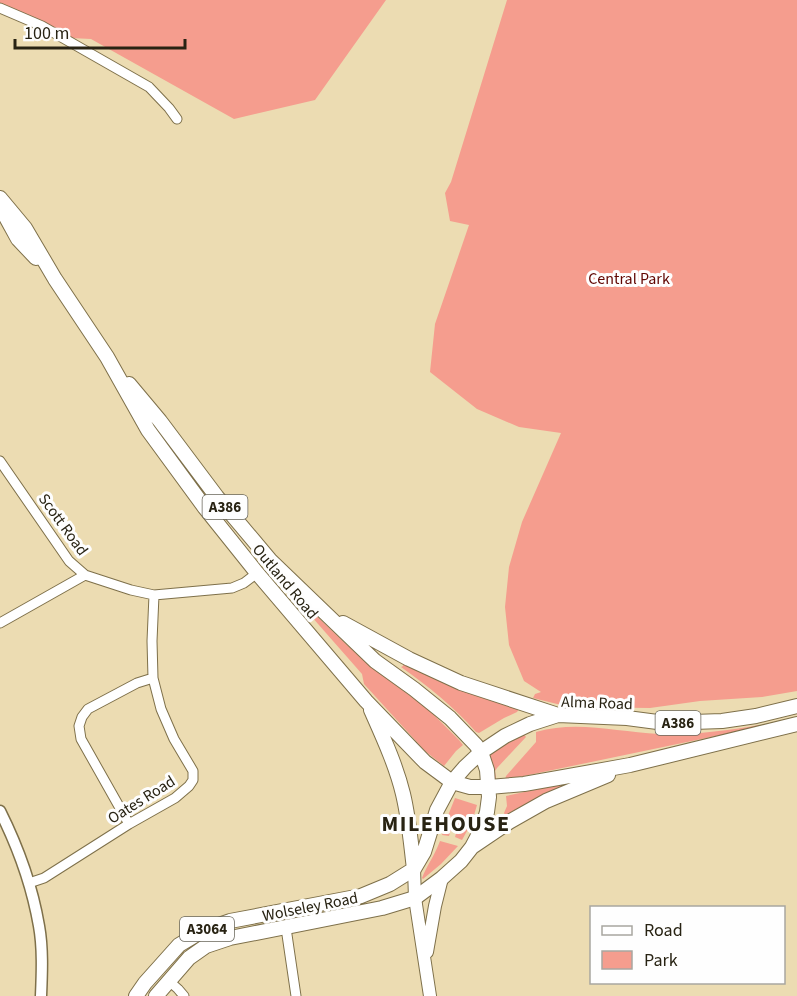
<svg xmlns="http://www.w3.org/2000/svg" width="797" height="996" viewBox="0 0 797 996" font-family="'Source Sans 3',sans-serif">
  <rect width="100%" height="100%" fill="#ecdcb2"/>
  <!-- green -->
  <path fill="#f59d8e" d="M 0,0 L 386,0 L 315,100 L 234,119 L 91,39 L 71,38 L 27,15 L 0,7 Z
    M 507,0 L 797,0 L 797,691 L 762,697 L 700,701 L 650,708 L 569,707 L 533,698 L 535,694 L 541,692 L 524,681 L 509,645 L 505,607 L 509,567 L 522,522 L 561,433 L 519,427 L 477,409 L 430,372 L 435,324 L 469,225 L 450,221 L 445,193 L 451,182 Z
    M 306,606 L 347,645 L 390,681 L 428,709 L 459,740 L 463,745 L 456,751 L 444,766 L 425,751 L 364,684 L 362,674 L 304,608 Z
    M 403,664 L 458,689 L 519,709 L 517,712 L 504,718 L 479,733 L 476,732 C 454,707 428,686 401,667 L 403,666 Z
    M 759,725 L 759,727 L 505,780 L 506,776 L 536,742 L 536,732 C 577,720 617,732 659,734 C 692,735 726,731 759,725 Z
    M 523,733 L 526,737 L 497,768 L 495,771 L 496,778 L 494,778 L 492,776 L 489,753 Z
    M 566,783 L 566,785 L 505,815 L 504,813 L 507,806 L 506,796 Z
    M 455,798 L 477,805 L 472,822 L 462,840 L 455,837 L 457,830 L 455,827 L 452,827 L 449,836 L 442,835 L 445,823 Z
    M 440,841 L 458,846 L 441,864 L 423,879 L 422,878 C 427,865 435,855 440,841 Z"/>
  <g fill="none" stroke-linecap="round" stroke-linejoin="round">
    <!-- minor casing -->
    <g stroke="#7e704a" stroke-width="11">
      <path id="minor" d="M 0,8 L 42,26 L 149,87 L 169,108 L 177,119
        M 0,461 L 69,561 L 85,575 L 131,590 L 154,595 L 232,588 L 244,583 L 257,573
        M 0,623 L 85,575
        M 129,824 L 81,739 L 79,726 L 82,717 L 88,709 L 137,683 L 153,678
        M 29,883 L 44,878 L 129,824 L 175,798 L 189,786 L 193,780 L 193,771 L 174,739 L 161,709 L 153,678 L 152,641 L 154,595
        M 286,928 L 296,996
        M 169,981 L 178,989 L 184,996"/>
    </g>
    <!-- tertiary casing -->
    <g stroke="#7e704a" stroke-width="13">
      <path id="tertiary" d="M 0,811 C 18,847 32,885 39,926 C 43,948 42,973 41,996"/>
    </g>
    <!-- secondary casing -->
    <g stroke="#7e704a" stroke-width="14">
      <path id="secondary" d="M 414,869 L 415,898 L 430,996
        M 427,952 L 435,906 L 442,878"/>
    </g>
    <!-- primary casing -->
    <g stroke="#7e704a" stroke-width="16">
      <path id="primary" d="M 0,198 L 25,228 L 55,279 L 107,357 L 148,430 L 205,508 L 257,573 L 366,701 L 425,762 L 452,782 L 470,787 L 489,787 L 524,784 L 558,778 L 630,765 L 797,724
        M 2,210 L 18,239 L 36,258
        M 129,384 L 160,421 L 217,497 L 270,560 L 375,661 L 414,689 L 450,718 L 476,745 L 481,752 L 487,770 L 489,797 L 487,812 L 482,828 L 472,847
        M 343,623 L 409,659 L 461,683 L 558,715
        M 371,710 C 383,737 396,765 403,794 C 409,819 411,844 414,869
        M 136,996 L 145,983 L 179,945 L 204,930 L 230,921 L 361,896 L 390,884 L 414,869 L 424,852 L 437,810 L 452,782 L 465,767 L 481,752 L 505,736 L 530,724 L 558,715 L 627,718 L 665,723 L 722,721 L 756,716 L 797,706
        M 156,996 L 189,958 L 206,946 L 230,938 L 382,908 L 415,898 L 442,878 L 461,861 L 472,847 L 509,822 L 546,801 L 608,775"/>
    </g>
    <!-- minor -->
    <use href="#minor" stroke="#fff" stroke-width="9"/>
    <!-- tertiary -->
    <use href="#tertiary" stroke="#fff" stroke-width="10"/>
    <!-- secondary -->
    <use href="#secondary" stroke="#fff" stroke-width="12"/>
    <!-- primary -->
    <use href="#primary" stroke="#fff" stroke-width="14"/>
  </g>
  <g text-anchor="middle" stroke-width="6" stroke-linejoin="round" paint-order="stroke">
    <!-- shield labels -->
    <g fill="#fefefe" stroke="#68655a" stroke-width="1.5">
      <rect x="202.5" y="495" width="45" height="24" rx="4.5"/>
      <rect x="655.5" y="711" width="45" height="24" rx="4.5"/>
      <rect x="180" y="917" width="54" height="24" rx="4.5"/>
    </g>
    <g font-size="15" font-weight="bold" fill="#282313">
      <text x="225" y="512">A386</text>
      <text x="678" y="728">A386</text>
      <text x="207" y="934">A3064</text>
    </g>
    <!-- park labels -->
    <g font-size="16" fill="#600501" stroke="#fefefe">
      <text x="629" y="284">Central Park</text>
    </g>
    <!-- street labels -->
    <g font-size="16" fill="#282313" stroke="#fefefe">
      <text transform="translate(64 524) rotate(54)" y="6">Scott Road</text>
      <text transform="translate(286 581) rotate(50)" y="6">Outland Road</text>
      <text transform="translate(597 702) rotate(2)" y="6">Alma Road</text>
      <text transform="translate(141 799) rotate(-32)" y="6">Oates Road</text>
      <text transform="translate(310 906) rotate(-11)" y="6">Wolseley Road</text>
    </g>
    <!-- district labels -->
    <g font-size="22" font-weight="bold" letter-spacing="1.5" fill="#282313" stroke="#fefefe">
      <text x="446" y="831">MILEHOUSE</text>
    </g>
  </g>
  <!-- legend -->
  <rect x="590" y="906" width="195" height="78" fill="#fefefe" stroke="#a8a6a0" stroke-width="1.5"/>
  <rect x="602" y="926" width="30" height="9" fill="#ffffff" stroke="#a8a6a0" stroke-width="1.5"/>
  <text x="644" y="936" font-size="18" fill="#282313">Road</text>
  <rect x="602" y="951" width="30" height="18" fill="#f59d8e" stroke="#a8a6a0" stroke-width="1.5"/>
  <text x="644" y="966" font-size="18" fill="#282313">Park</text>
  <!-- scale -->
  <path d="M15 39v9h170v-9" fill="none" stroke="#282313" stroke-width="3"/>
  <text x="24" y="39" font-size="18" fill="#282313" stroke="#fefefe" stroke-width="4.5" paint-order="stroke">100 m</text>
</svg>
